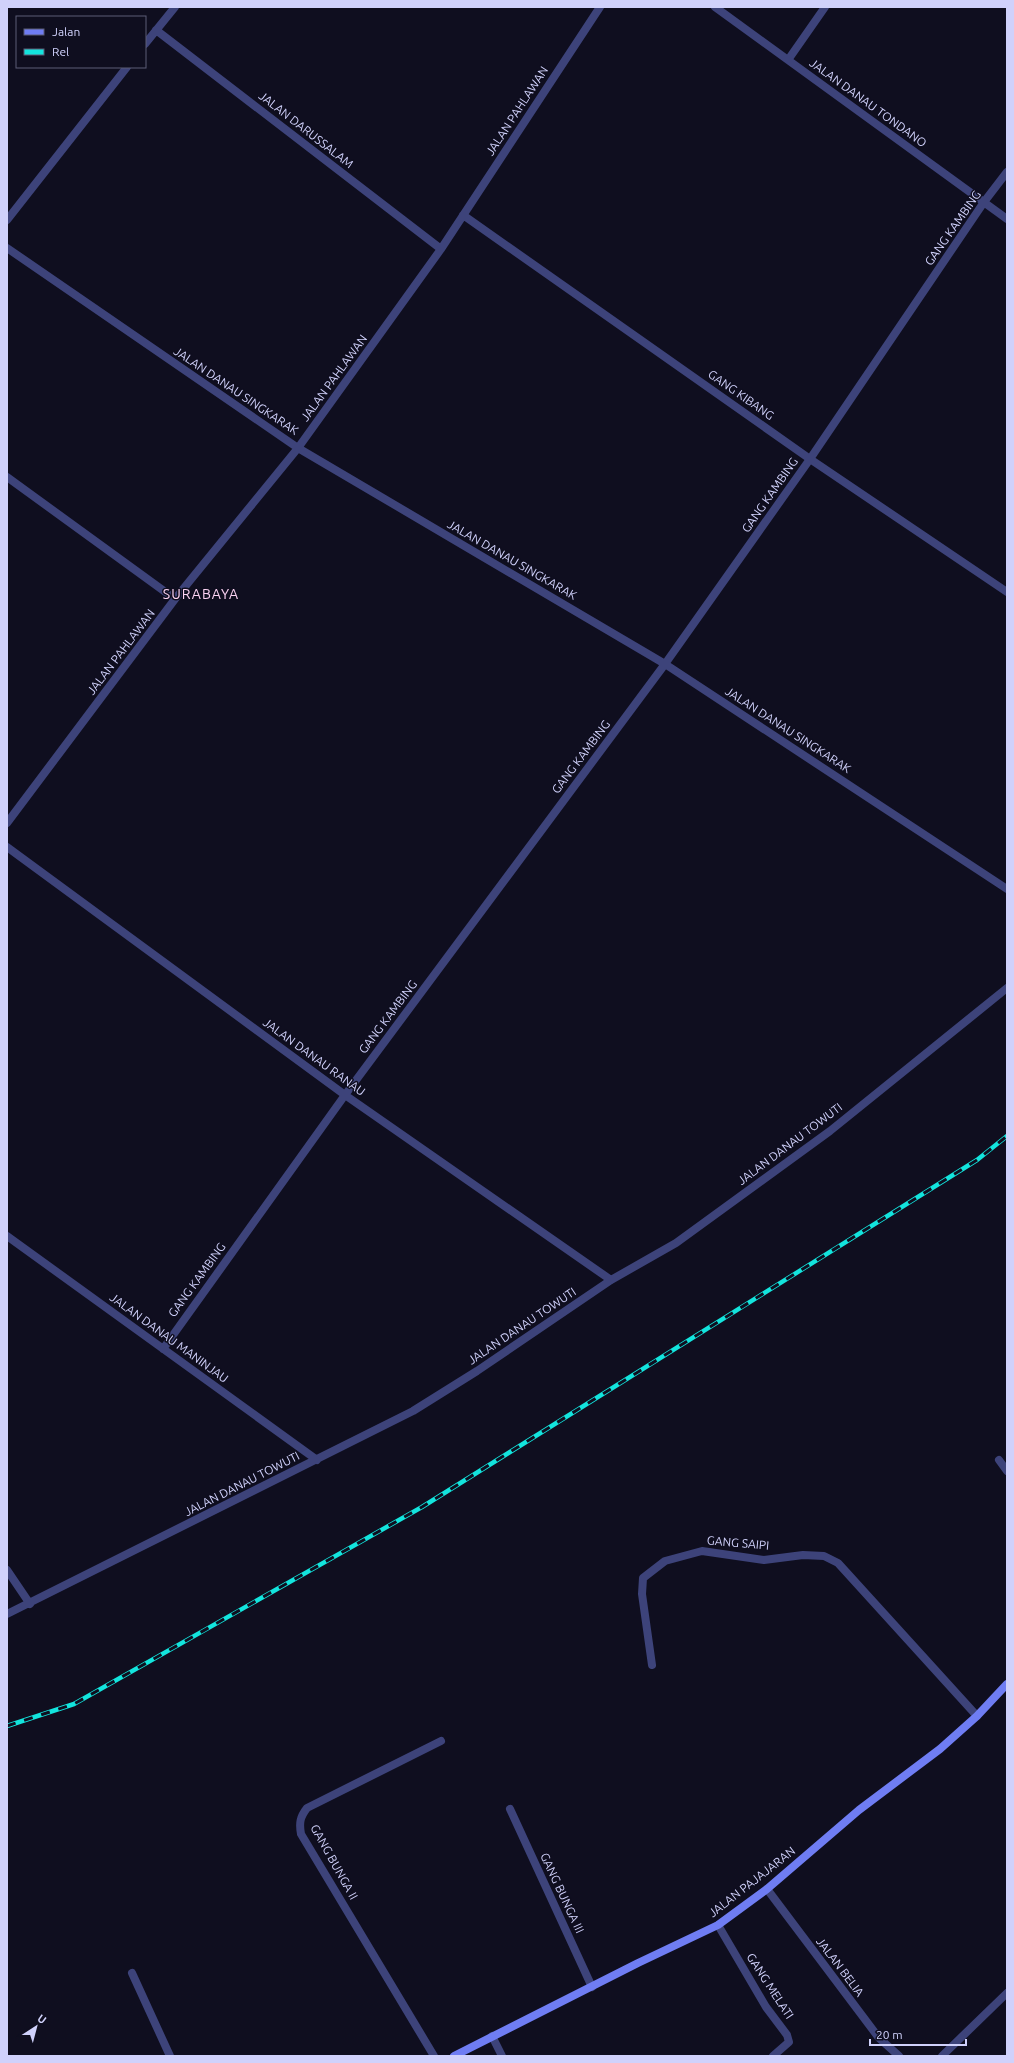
<svg xmlns="http://www.w3.org/2000/svg" width="1014" height="2063" viewBox="0 0 1014 2063" font-family="Ubuntu,sans-serif">
  <rect width="100%" height="100%" fill="#0f0e1f"/>
  <g fill="none" stroke-linecap="round" stroke-linejoin="round">
    <!-- service -->
    <path stroke="#3d437a" stroke-width="8" d="M 999,1460 L 1007,1471"/>
    <!-- minor -->
    <path stroke="#3d437a" stroke-width="8" d="M 715,7 L 1007,219
      M 156,30 L 441,249
      M 145,44 L 175,7
      M 788,60 L 825,7
      M 463,215 L 810,459 L 1007,592
      M 7,220 L 127,67
      M 7,248 L 298,448 L 665,664 L 1007,889
      M 7,477 L 175,599
      M 7,823 L 175,599 L 298,448 L 441,249 L 600,7
      M 7,847 L 345,1095 L 611,1280
      M 7,1236 L 317,1460
      M 163,1349 L 345,1095 L 665,664 L 810,459 L 984,202 L 1007,172
      M 7,1570 L 30,1604
      M 7,1614 L 413,1411 L 477,1371 L 611,1280 L 676,1243 L 830,1131 L 1007,988
      M 652,1665 L 642,1594 L 643,1578 L 665,1561 L 702,1551 L 764,1560 L 803,1555 L 824,1556 L 838,1563 L 977,1716
      M 510,1809 L 592,1987
      M 767,1889 L 879,2038 L 899,2056
      M 718,1925 L 766,2007 L 787,2035 L 789,2042 L 773,2056
      M 132,1973 L 170,2056
      M 492,2036 L 502,2056
      M 434,2056 L 301,1834 C 299,1823 300,1817 307,1808 L 441,1741
      M 942,2056 L 1007,1993"/>
    <!-- secondary -->
    <path stroke="#6f7df3" stroke-width="8" d="M 454,2056 L 638,1963 L 718,1925 L 767,1889 L 859,1810 L 940,1749 L 977,1716 L 1007,1684"/>
    <!-- rail casing -->
    <g stroke="#13e4dd" stroke-width="4.5">
      <path id="rail" d="M 7,1726 L 74,1704 L 422,1507 L 977,1160 L 1007,1136"/>
    </g>
    <!-- rail -->
    <use href="#rail" stroke="#0f0e1f" stroke-width="3" stroke-dasharray="9" stroke-linecap="butt"/>
  </g>
  <g text-anchor="middle" stroke-width="3" stroke-linejoin="round" paint-order="stroke">
    <!-- street labels -->
    <g font-size="12" fill="#d0d1fb" stroke="#0f0e1f">
      <text transform="translate(868 103) rotate(36)" y="4">JALAN DANAU TONDANO</text>
      <text transform="translate(517 111) rotate(-57)" y="4">JALAN PAHLAWAN</text>
      <text transform="translate(306 130) rotate(38)" y="4">JALAN DARUSSALAM</text>
      <text transform="translate(953 228) rotate(-55)" y="4">GANG KAMBING</text>
      <text transform="translate(334 378) rotate(-54)" y="4">JALAN PAHLAWAN</text>
      <text transform="translate(236 391) rotate(34)" y="4">JALAN DANAU SINGKARAK</text>
      <text transform="translate(741 395) rotate(35)" y="4">GANG KIBANG</text>
      <text transform="translate(770 495) rotate(-55)" y="4">GANG KAMBING</text>
      <text transform="translate(512 560) rotate(30)" y="4">JALAN DANAU SINGKARAK</text>
      <text transform="translate(121 652) rotate(-53)" y="4">JALAN PAHLAWAN</text>
      <text transform="translate(788 730) rotate(33)" y="4">JALAN DANAU SINGKARAK</text>
      <text transform="translate(581 757) rotate(-53)" y="4">GANG KAMBING</text>
      <text transform="translate(388 1017) rotate(-53)" y="4">GANG KAMBING</text>
      <text transform="translate(314 1057) rotate(36)" y="4">JALAN DANAU RANAU</text>
      <text transform="translate(790 1144) rotate(-37)" y="4">JALAN DANAU TOWUTI</text>
      <text transform="translate(197 1280) rotate(-54)" y="4">GANG KAMBING</text>
      <text transform="translate(522 1326) rotate(-34)" y="4">JALAN DANAU TOWUTI</text>
      <text transform="translate(169 1338) rotate(36)" y="4">JALAN DANAU MANINJAU</text>
      <text transform="translate(242 1484) rotate(-27)" y="4">JALAN DANAU TOWUTI</text>
      <text transform="translate(738 1543) rotate(5)" y="4">GANG SAIPI</text>
      <text transform="translate(334 1862) rotate(61)" y="4">GANG BUNGA II</text>
      <text transform="translate(752 1882) rotate(-38)" y="4">JALAN PAJAJARAN</text>
      <text transform="translate(562 1893) rotate(65)" y="4">GANG BUNGA III</text>
      <text transform="translate(840 1967) rotate(53)" y="4">JALAN BELIA</text>
      <text transform="translate(770 1986) rotate(57)" y="4">GANG MELATI</text>
    </g>
    <!-- quarter labels -->
    <g font-size="14" letter-spacing="1" fill="#fbd2f2" stroke="#0f0e1f">
      <text x="201" y="599">SURABAYA</text>
    </g>
  </g>
  <!-- border -->
  <rect width="1014" height="2063" fill="none" stroke="#d0d1fb" stroke-width="16"/>
  <!-- legend -->
  <rect x="16" y="16" width="130" height="52" fill="#0f0e1f" stroke="#5c5c77"/>
  <rect x="24" y="29" width="20" height="6" fill="#6f7df3" stroke="#5c5c77"/>
  <text x="52" y="36" font-size="12" fill="#d0d1fb">Jalan</text>
  <rect x="24" y="49" width="20" height="6" fill="#13e4dd" stroke="#5c5c77"/>
  <text x="52" y="56" font-size="12" fill="#d0d1fb">Rel</text>
  <!-- north arrow -->
  <g transform="translate(36 2027) rotate(36)" stroke="#0f0e1f" stroke-width="3" paint-order="stroke">
  <path d="M0-3L7 15L0 10L-7 15Z" fill="#d0d1fb"/>
  <text y="-6" font-size="11" font-weight="bold" text-anchor="middle" fill="#d0d1fb">U</text>
  </g>
  <!-- scale -->
  <path d="M870 2039v6h96v-6" fill="none" stroke="#d0d1fb" stroke-width="2"/>
  <text x="876" y="2039" font-size="12" fill="#d0d1fb" stroke="#0f0e1f" stroke-width="3" paint-order="stroke">20 m</text>
</svg>
